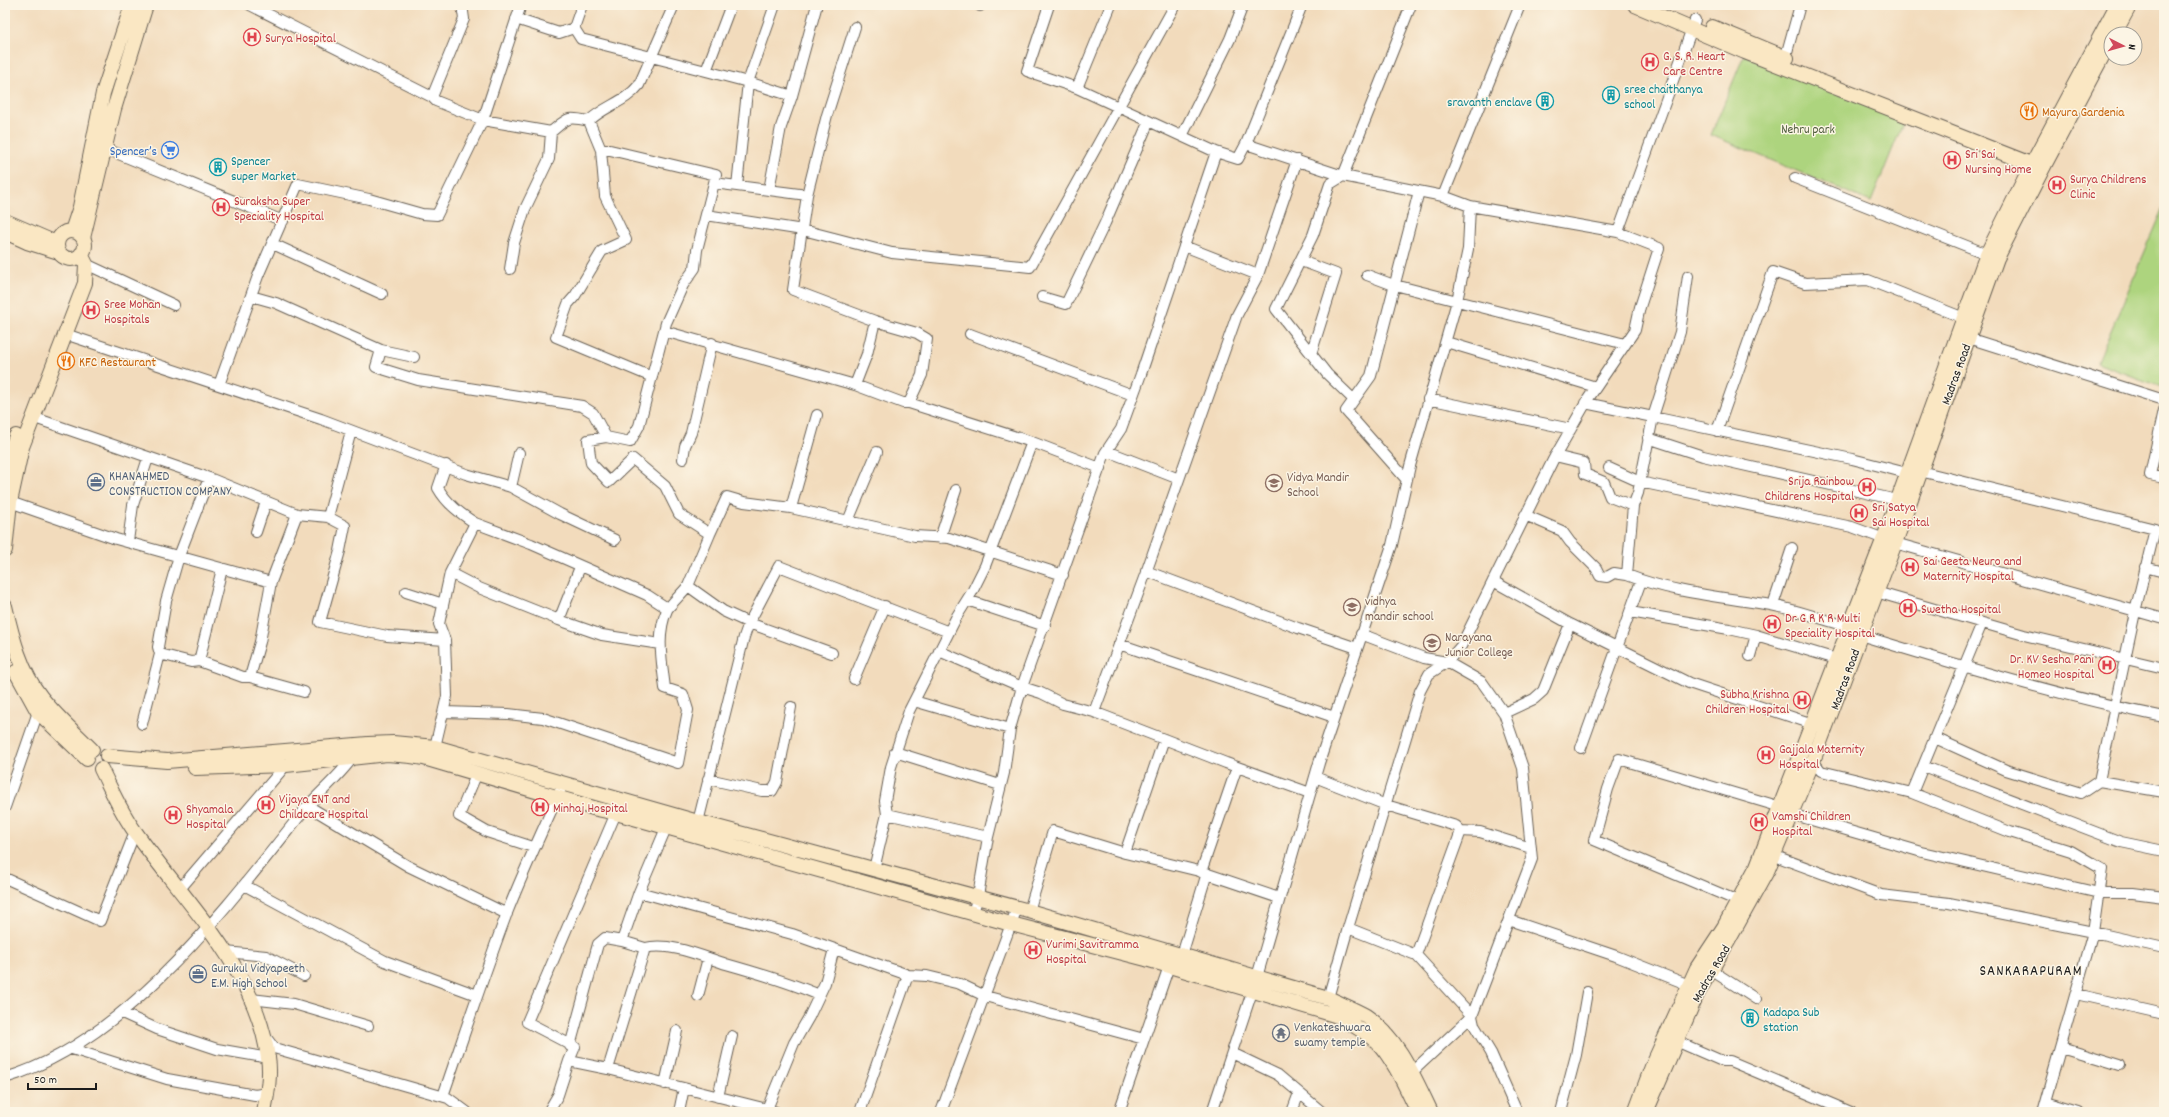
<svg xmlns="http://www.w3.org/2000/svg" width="2169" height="1117" viewBox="0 0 2169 1117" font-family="Dekko,sans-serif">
  <rect width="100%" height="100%" fill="#fcf5e5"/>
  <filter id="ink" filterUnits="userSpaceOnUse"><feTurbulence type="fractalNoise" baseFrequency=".025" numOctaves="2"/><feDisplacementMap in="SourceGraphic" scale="8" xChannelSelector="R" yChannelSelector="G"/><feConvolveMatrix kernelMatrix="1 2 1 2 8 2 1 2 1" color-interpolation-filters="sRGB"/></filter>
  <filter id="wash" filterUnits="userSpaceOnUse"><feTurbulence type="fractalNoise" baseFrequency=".012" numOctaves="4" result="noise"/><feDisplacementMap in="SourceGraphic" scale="16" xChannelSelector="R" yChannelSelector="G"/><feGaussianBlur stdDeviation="0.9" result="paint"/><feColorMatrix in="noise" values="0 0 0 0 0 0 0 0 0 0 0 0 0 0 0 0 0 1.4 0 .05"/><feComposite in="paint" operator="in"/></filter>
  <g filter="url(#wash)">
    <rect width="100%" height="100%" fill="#f2dbbc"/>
    <!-- green -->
    <path fill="#add47e" stroke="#64784d" d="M 1744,55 L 1904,121 L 1871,202 L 1711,135 Z
      M 2164,207 L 2164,388 L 2097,363 Z"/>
  </g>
  <g filter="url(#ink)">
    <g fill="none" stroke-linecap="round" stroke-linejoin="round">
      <!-- street casing -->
      <g stroke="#675f54" stroke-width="12">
        <path id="street" d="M 250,5 L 432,97 L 464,19 L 462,5
          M 731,5 L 706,71 L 748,82 L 737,186
          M 775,5 L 748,82 L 792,96
          M 1049,5 L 1027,71 L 1077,88
          M 1111,5 L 1077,88 L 1216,152
          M 1302,5 L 1246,144 L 1343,176
          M 1411,5 L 1343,176 L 1443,196
          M 980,6 L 981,5
          M 516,19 L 559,33 L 574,28 L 581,39 L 706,71
          M 855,27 L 827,115 L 807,195 L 793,290 L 875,321 L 917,333 L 927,339 L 922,375 L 909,403
          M 574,28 L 582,5
          M 1784,63 L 1800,5
          M 432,97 L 436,101 L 483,120 L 551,132 C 568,118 566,116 589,121
          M 589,121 L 601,150 L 605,196 L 626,240 L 602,251 L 575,296 L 568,304 L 556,337 L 652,377
          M 589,121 C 604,106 626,102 639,85 L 674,5
          M 1182,136 L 1230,39 L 1243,5
          M 104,148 L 283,221
          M 601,150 L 610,150 L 716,175 L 697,250 L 695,268 L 683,285 L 666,323 L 639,426 L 630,442 L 606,437 L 588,440 L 591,463 L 609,482 L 633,459 L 665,486 L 679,514 L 710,534 L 727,497 L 744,502 L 791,508 L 915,536 L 949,538 L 1063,575
          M 1343,176 L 1330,184 L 1313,235 L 1276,309 L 1327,374 L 1354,400
          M 1795,178 L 1992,256
          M 714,183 L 807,195
          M 769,190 L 781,127 L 792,96 L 816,8
          M 1470,206 L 1618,232 L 1695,20
          M 706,215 L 803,230 L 892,253 L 1030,267 L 1175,5
          M 273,244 L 382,294
          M 1184,246 L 1258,275
          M 1301,261 L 1336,274 L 1311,354
          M 86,264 L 174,305
          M 510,269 L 514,243 L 525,209 L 549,159 L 551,132
          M 1367,275 L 1391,284 L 1625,344
          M 1688,276 L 1680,332 L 1653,417 L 1852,459 L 1907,473
          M 251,296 L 276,303 L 381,350 L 376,367 L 418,380 L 582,406 L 593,413 L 606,437
          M 1042,297 L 1066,304 L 1105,223 L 1149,121
          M 664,331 L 855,385 L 903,403 L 909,403 L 1032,442
          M 65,334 L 321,419 L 466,474 L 511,487 L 560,514 L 615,540
          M 970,334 L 1133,395
          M 1968,338 L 2164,400
          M 1446,342 L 1596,387
          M 381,350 L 414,357
          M 219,385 L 258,276 L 298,184 L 369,199 L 422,214 L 437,215 L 483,120 L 521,5
          M 855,385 L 867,354 L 875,321
          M 1428,399 L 1571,429
          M 1585,403 L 1653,417 L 1638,493 L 1633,506
          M 2164,410 L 2150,475 L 2164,478
          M 32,417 L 209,478 L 297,514 L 328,517 L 345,526 L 340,551 L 320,622 L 387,636 L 445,640
          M 1717,431 L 1773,272 L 1805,283 L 1868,280 L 1964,318
          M 1648,438 L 1703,456 L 1897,500
          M 1107,451 L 1179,479
          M 683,459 L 685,446 L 691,433 L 712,343
          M 1609,468 L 1640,482 L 1852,527 L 1895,543 L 2164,619
          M 1920,471 L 2155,529 L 2135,612 L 2099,781 L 2164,792
          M 1406,479 L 1346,411 L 1371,376 L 1419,191
          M 511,487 L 519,453
          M 10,502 L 116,539 L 271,582
          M 791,508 L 817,415
          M 1525,515 L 1562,531 L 1570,542 L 1596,568 L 1600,576 L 1607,577 L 1614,573 L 1627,575 L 1633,506 L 1610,497 L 1604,482 L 1585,474 L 1584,463 L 1555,456
          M 328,517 L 351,431
          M 848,521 L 877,452
          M 475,523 L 531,544 L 647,595 L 667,608
          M 256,532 L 266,502
          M 710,534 L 688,586 L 723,611 L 749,623 L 832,653
          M 940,538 L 956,490
          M 128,541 L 133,505 L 148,458
          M 2145,567 L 2164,572
          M 1146,571 L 1298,628 L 1357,648
          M 450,573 L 479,588 L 559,620 L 602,635 L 660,644
          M 1627,575 C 1673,593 1723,597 1771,605 C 1797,610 1824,620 1850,627
          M 1493,581 L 1570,624 L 1543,691 L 1534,699 L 1504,713
          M 406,592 L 443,604
          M 1876,592 L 2024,635 L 2164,668
          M 967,600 L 1045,626
          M 1773,605 L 1792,548
          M 1630,612 L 1729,629 L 1756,635
          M 559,620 L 580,567
          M 1570,624 L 1689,683 L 1813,724
          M 1361,634 L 1424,658 L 1447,662 L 1461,646 L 1553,460 L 1588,399 L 1635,330 L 1640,307 L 1659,248 L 1618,232
          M 1860,635 C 1961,666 2061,696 2164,717
          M 1119,644 L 1334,717
          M 939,651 L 1022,687 L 1041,693 L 1063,704 L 1094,712 L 1226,763 L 1310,793
          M 160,654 L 191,662 L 199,661 L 243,677 L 250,677 L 304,692
          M 1750,656 L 1756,635 L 1843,661
          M 199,661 L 222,569
          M 250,677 L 260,642 L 271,582 L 297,514
          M 854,679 L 885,606
          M 914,701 L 1010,729
          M 444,712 L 508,714 L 543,718 L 678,763 L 688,710 L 683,694 L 665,688 C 662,662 656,634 667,610 C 668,607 684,591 688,586
          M 1094,712 L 1148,567 L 1237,315 L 1258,275 L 1297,160
          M 142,724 L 160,654 L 158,647 L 166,601 L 179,556 L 209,478
          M 1935,738 L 2006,770 L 2081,793 L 2099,781
          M 435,747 L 447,696 L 445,640 L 439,624 L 450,573 L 475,523 C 461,514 447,504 438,488 L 446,465
          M 1581,748 L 1641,581
          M 895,752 L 1000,785
          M 1923,766 L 2121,842 L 2164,851
          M 477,773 L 459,816 L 487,832 L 533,847
          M 1315,777 L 1386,805 L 1456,826 L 1461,831 L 1480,832 L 1531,848
          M 708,779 L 762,791 L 772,791 L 777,782 L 791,707
          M 1912,793 L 1982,623
          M 308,806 L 408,866 L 507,914
          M 5,807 L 38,712
          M 887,814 L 988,837
          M 1791,814 L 1922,852 L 2099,893 L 2133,893 L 2164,897
          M 669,821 L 639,892 L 792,934 L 908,975 L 927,976 L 960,984 L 985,996 L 1144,1039
          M 698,822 L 744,637 L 749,623 L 779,566 L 949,632
          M 1125,853 L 1164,739
          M 1767,853 L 1881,895 L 1949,903 L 2093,932 L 2102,869 L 2071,851 L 2010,832 L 1912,793 L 1821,771 L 1813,761
          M 874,869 L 887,814 L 885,801 L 891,767 L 909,711 L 957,616 L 972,592 L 985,566 L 1032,442 L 1100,468
          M 1201,872 L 1237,767
          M 5,878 L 100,921 L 135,832
          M 244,885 L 385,961 L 477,995
          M 179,890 L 286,765
          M 639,892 L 622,941 L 645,948 L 608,1069 L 767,1109 L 794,1043 L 809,1017 L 825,983 L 834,949
          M 1738,901 L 1594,840 L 1608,789 L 1619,759 L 1781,807
          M 1029,911 L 1053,831 L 1125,853 L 1199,871 L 1279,898
          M 973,913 L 978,896 L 988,837 L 1004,773 L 1010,729 L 1022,687 L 1105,453 L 1121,429 L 1141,374 L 1216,152 L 1238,159 L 1246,144
          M 1509,920 L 1616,956 L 1689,985
          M 1348,928 L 1420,691 L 1429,674 L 1447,662 L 1482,682 L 1504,713 L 1523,768 L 1532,859 L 1472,1016 L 1474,1025 L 1491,1053 L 1517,1112
          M 645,948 C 670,942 701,956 726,964 C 758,973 789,982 819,995
          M 226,952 L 266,956 L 304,976
          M 1182,955 L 1207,873
          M 1416,955 L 1461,831
          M 1711,970 L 1756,999
          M 2076,994 L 2164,1014
          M 698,996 L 708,958
          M 1328,998 L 1348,928 L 1416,955 L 1472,1016 L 1412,1072
          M 251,999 L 294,1004 L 368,1026
          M 122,1013 L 157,1029 L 217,1049 L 269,1058
          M 265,1036 L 274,1048 L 448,1098 L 467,1112
          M 1676,1041 L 1722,1061 L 1730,1061 L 1851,1112
          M 570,1046 L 598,944 L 605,938 L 622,941
          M 2061,1047 L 2120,1065
          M 72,1049 L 167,1079 L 255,1095 L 267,1093
          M 1232,1053 L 1278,1075 L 1322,1112
          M 608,1069 L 569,1061 L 575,1047 L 527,1022 L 616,813
          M 5,1078 C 127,1042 228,905 305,809 C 316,796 348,768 354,755
          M 665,1084 L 677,1031
          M 443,1096 C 464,1035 484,974 507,913 C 523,872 542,832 560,791
          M 718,1097 L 732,1036
          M 2045,1102 L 2079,1112
          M 767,1109 L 776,1112
          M 548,1112 L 558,1095 L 569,1061
          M 679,1112 L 684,1088
          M 860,1112 L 908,975
          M 941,1112 L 1017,908
          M 1119,1112 L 1169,966
          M 1212,1112 L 1257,977 L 1319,763 L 1392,545 L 1410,466 L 1457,301 L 1468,249 L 1470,206 L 1443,196 L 1520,5
          M 1292,1112 L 1299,1093
          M 1561,1112 L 1576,1055 L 1587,992
          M 2042,1112 L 2093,932 L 2164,948"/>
      </g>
      <!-- secondary casing -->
      <g stroke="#675f54" stroke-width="16">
        <path id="secondary" d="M 1635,5 L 1745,52 L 2041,168
          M 1712,27 L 1787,58
          M 2114,34 L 2130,5
          M 5,221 L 56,243
          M 72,231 L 80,207 L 103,93 L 132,5
          M57 245a14 14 0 1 1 28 0a14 14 0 1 1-28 0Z
          M 5,232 L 27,242 L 59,252
          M 83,238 L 114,109 L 146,5
          M 5,468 L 16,436
          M 5,550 L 10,502 L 22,447 L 85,283 L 86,264 L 81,254
          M 5,606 C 12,637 21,672 41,697 C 56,716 75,733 92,750
          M 16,672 L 38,712 L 87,759
          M 107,756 L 167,761 L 368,744 L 393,743 L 435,747 L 698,822 L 1029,911 L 1328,998 C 1340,1004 1354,1009 1366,1016 C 1398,1037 1415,1079 1431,1112
          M 195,768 L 286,765 L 387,754 L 411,756 L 424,758 L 597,809 L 616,813 L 1011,924 L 1146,959 L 1338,1016 C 1352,1024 1365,1031 1377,1042 C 1393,1057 1408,1092 1418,1112
          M 101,769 C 112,791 121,813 136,833 C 185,902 257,970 268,1058 C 271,1075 267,1095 264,1112
          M 1635,1112 L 1653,1064 L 1697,968 L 1724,927 L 1757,866 L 1884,538 L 1987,254 L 2032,164 L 2117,5
          M 1646,1112 L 1697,994 L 1727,943 L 1768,869 L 1813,761 L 1895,543 L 1997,258 L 2046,162 L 2111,40"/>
      </g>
      <!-- street -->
      <use href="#street" stroke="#fff" stroke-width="10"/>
      <!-- secondary -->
      <use href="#secondary" stroke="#fae7c3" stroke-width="14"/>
    </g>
  </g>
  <!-- icons -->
  <defs>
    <g id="hospital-ring" transform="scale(0.9)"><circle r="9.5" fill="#fcf5e5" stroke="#e0444e" stroke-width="1.5"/><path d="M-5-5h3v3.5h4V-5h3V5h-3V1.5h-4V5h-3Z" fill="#e0444e"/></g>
    <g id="building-ring" transform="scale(0.9)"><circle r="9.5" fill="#fcf5e5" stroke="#0f9aa8" stroke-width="1.5"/><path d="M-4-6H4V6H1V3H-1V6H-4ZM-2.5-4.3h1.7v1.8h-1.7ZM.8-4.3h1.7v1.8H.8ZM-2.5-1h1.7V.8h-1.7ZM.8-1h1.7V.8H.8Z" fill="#0f9aa8"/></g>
    <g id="restaurant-ring" transform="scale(0.9)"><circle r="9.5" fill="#fcf5e5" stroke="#e8710a" stroke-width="1.5"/><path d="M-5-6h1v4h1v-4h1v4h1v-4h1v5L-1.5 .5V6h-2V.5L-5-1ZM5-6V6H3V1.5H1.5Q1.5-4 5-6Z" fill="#e8710a"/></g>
    <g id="supermarket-ring" transform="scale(0.9)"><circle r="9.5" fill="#fcf5e5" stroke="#3f7fe0" stroke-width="1.5"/><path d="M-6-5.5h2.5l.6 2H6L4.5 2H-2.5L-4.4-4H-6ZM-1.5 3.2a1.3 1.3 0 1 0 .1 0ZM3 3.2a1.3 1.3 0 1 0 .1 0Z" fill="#3f7fe0"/></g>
    <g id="office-ring" transform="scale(0.9)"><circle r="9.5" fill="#fcf5e5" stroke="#5c6f8a" stroke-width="1.5"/><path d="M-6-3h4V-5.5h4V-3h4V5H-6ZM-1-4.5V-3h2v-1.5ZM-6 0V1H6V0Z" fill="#5c6f8a"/></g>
    <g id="school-ring" transform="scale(0.9)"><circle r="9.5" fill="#fcf5e5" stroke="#8d6e63" stroke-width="1.5"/><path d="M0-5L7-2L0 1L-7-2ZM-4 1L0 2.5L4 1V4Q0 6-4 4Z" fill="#8d6e63"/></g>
    <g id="university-ring" transform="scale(0.9)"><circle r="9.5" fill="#fcf5e5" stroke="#8d6e63" stroke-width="1.5"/><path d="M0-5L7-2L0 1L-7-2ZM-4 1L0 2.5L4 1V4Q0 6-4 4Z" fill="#8d6e63"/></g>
    <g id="temple-ring" transform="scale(0.9)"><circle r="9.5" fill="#fcf5e5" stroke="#6b7280" stroke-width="1.5"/><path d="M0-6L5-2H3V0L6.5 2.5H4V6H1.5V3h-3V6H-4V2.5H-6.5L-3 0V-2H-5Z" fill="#6b7280"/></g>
  </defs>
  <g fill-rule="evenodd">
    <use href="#hospital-ring" x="252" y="37"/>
    <use href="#hospital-ring" x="1650" y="62"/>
    <use href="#building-ring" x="1611" y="95"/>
    <use href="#building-ring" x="1545" y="101"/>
    <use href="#restaurant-ring" x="2029" y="111"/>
    <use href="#supermarket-ring" x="170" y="150"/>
    <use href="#hospital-ring" x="1952" y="160"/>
    <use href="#building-ring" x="218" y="167"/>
    <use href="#hospital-ring" x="2057" y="185"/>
    <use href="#hospital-ring" x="221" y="207"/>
    <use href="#hospital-ring" x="91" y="310"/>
    <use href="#restaurant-ring" x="66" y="361"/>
    <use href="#office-ring" x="96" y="482"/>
    <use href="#school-ring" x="1274" y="483"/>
    <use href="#hospital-ring" x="1867" y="487"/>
    <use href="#hospital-ring" x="1859" y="513"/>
    <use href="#hospital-ring" x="1910" y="567"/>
    <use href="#school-ring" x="1352" y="607"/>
    <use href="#hospital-ring" x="1908" y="608"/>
    <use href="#hospital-ring" x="1772" y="624"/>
    <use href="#university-ring" x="1432" y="643"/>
    <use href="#hospital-ring" x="2107" y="665"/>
    <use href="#hospital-ring" x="1802" y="700"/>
    <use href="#hospital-ring" x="1766" y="755"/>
    <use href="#hospital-ring" x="266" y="805"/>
    <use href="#hospital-ring" x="540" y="807"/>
    <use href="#hospital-ring" x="173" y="815"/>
    <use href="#hospital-ring" x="1759" y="822"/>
    <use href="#hospital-ring" x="1033" y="950"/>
    <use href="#office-ring" x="198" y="974"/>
    <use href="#building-ring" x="1750" y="1018"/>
    <use href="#temple-ring" x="1281" y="1033"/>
  </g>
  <g text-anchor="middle" stroke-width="3" stroke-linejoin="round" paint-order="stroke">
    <!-- health labels -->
    <g font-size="13" fill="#be3a42" stroke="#fcf5e5" text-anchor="start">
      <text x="265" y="42">Surya Hospital</text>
      <text x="1663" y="60">G. S. R. Heart<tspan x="1663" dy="15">Care Centre</tspan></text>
      <text x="1965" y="158">Sri Sai<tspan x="1965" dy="15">Nursing Home</tspan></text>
      <text x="2070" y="183">Surya Childrens<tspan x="2070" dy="15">Clinic</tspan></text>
      <text x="234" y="205">Suraksha Super<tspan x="234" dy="15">Speciality Hospital</tspan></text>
      <text x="104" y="308">Sree Mohan<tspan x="104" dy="15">Hospitals</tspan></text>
      <text x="1854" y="485" text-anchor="end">Srija Rainbow<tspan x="1854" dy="15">Childrens Hospital</tspan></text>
      <text x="1872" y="511">Sri Satya<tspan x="1872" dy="15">Sai Hospital</tspan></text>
      <text x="1923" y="565">Sai Geeta Neuro and<tspan x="1923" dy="15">Maternity Hospital</tspan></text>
      <text x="1921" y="613">Swetha Hospital</text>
      <text x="1785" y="622">Dr G R K R Multi<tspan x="1785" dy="15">Speciality Hospital</tspan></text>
      <text x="2094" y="663" text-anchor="end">Dr. KV Sesha Pani<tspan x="2094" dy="15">Homeo Hospital</tspan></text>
      <text x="1789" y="698" text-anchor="end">Subha Krishna<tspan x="1789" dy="15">Children Hospital</tspan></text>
      <text x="1779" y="753">Gajjala Maternity<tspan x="1779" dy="15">Hospital</tspan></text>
      <text x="279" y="803">Vijaya ENT and<tspan x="279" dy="15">Childcare Hospital</tspan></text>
      <text x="553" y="812">Minhaj Hospital</text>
      <text x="186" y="813">Shyamala<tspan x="186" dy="15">Hospital</tspan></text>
      <text x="1772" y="820">Vamshi Children<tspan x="1772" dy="15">Hospital</tspan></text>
      <text x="1046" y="948">Vurimi Savitramma<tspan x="1046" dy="15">Hospital</tspan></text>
    </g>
    <!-- culture labels -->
    <g font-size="13" fill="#0d838f" stroke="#fcf5e5" text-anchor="start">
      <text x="1624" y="93">sree chaithanya<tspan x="1624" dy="15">school</tspan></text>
      <text x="1532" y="106" text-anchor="end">sravanth enclave</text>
      <text x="231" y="165">Spencer<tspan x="231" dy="15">super Market</tspan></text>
      <text x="1763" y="1016">Kadapa Sub<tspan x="1763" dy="15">station</tspan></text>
    </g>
    <!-- food labels -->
    <g font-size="13" fill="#c56008" stroke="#fcf5e5" text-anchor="start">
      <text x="2042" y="116">Mayura Gardenia</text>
      <text x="79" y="366">KFC Restaurant</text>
    </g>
    <!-- park labels -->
    <g font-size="13" fill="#4f5c3e" stroke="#fcf5e5">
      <text x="1808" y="133">Nehru park</text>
    </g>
    <!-- shop labels -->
    <g font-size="13" fill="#366cbe" stroke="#fcf5e5" text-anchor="end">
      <text x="157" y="155">Spencer’s</text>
    </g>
    <!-- street labels -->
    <g font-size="13" fill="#1c1c1c" stroke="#fcf5e5">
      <text transform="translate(1955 374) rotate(-70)" y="5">Madras Road</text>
      <text transform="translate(1844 679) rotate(-70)" y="5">Madras Road</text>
      <text transform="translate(1710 973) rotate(-60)" y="5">Madras Road</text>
    </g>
    <!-- service labels -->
    <g font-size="13" fill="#4e5e75" stroke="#fcf5e5" text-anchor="start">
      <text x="109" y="480">KHANAHMED<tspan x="109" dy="15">CONSTRUCTION COMPANY</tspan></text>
      <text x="211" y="972">Gurukul Vidyapeeth<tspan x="211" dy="15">E.M. High School</tspan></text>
    </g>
    <!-- education labels -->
    <g font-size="13" fill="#785e54" stroke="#fcf5e5" text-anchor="start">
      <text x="1287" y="481">Vidya Mandir<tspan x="1287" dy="15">School</tspan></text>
      <text x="1365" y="605">vidhya<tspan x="1365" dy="15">mandir school</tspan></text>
      <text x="1445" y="641">Narayana<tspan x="1445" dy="15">Junior College</tspan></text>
    </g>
    <!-- worship labels -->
    <g font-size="13" fill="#5b616d" stroke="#fcf5e5" text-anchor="start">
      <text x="1294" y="1031">Venkateshwara<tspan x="1294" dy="15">swamy temple</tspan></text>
    </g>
    <!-- quarter labels -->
    <g font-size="15" letter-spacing="1" fill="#1c1c1c" stroke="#fcf5e5">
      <text x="2031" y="975">SANKARAPURAM</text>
    </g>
  </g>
  <!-- margin -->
  <rect width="2169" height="1117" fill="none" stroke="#fcf5e5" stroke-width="20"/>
  <!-- north arrow -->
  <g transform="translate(2123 46) rotate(96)"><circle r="19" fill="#fcf5e5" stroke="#a29e95"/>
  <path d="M0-3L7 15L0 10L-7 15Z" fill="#d1495b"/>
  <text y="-6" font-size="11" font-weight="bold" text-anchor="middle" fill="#1c1c1c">N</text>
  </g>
  <!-- scale -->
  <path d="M28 1083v6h68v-6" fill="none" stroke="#1c1c1c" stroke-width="2"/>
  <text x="34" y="1083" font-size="12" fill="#1c1c1c" stroke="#fcf5e5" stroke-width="3" paint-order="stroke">50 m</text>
</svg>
